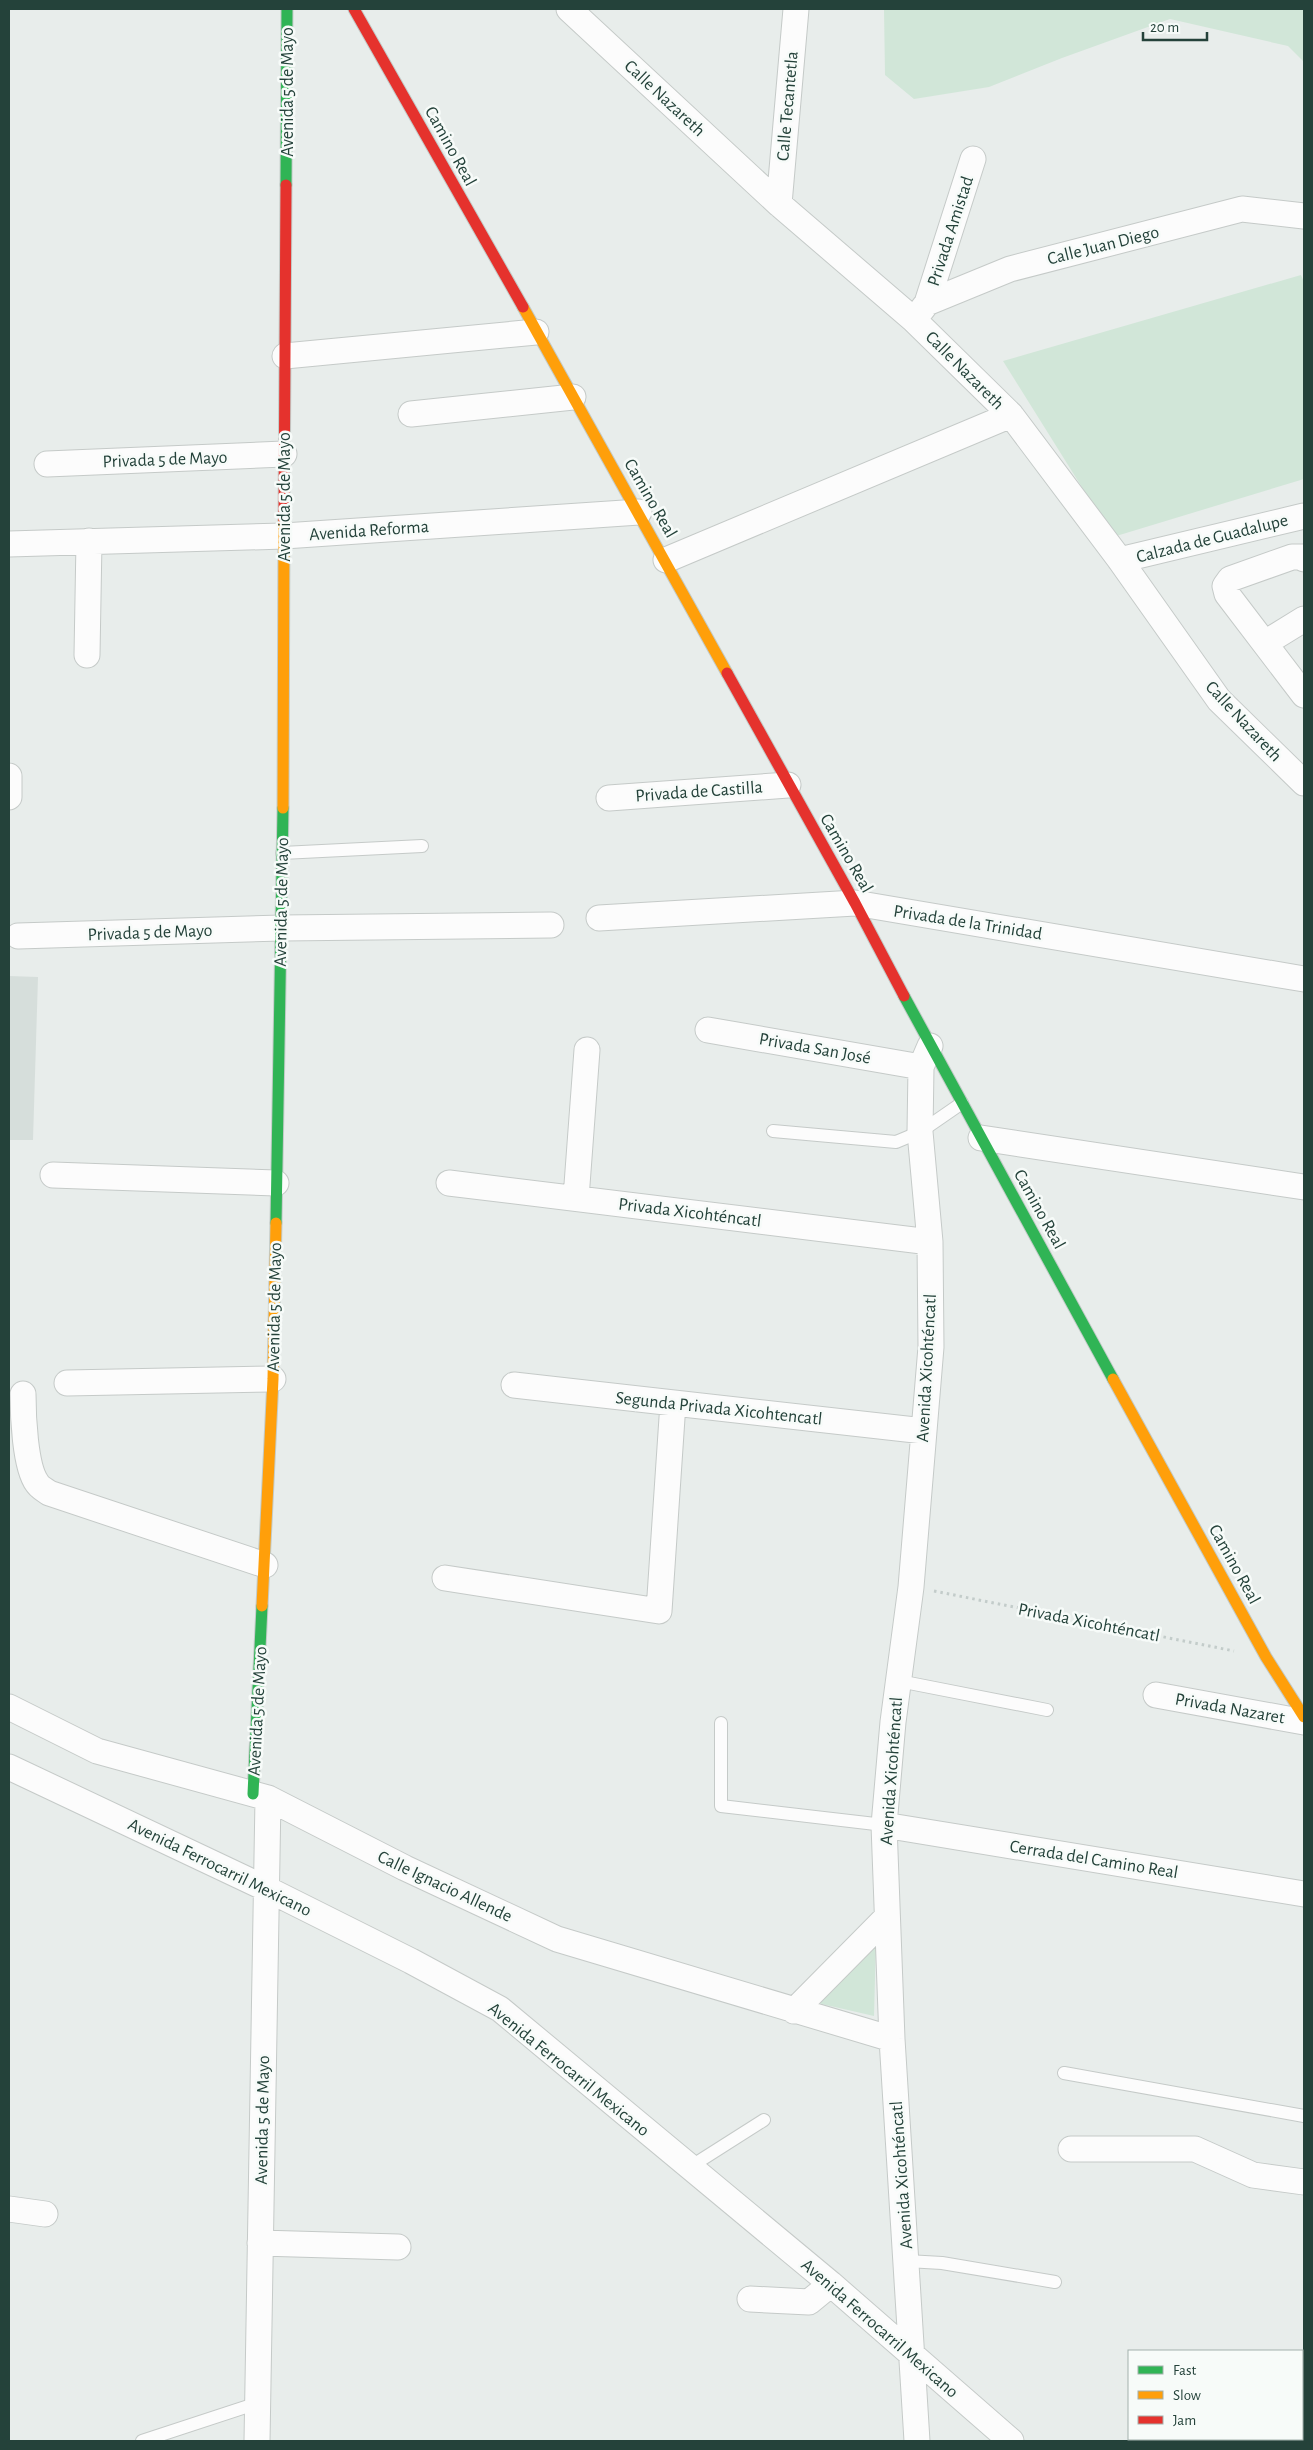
<svg xmlns="http://www.w3.org/2000/svg" width="1313" height="2450" viewBox="0 0 1313 2450" font-family="'Alegreya Sans',sans-serif">
  <rect width="100%" height="100%" fill="#e8edeb"/>
  <!-- built -->
  <path fill="#d6dedb" d="M 9,976 L 38,977 L 33,1140 L 9,1140 Z"/>
  <!-- green -->
  <path fill="#d1e6d8" d="M 884,9 L 1304,9 L 1304,62 L 1288,46 L 1170,19 L 1062,58 L 989,87 L 914,99 L 885,75 Z
    M 1301,275 L 1304,282 L 1304,479 L 1113,537 L 1003,361 Z
    M 876,1940 L 874,2016 L 813,2002 Z"/>
  <g fill="none" stroke-linecap="round" stroke-linejoin="round">
    <!-- lane casing -->
    <g stroke="#c5cac8" stroke-width="14">
      <path id="lane" d="M 282,853 L 422,846
        M 773,1131 L 896,1142 L 920,1132 L 962,1103
        M 899,1681 L 1047,1710
        M 721,1723 L 721,1806 L 884,1825
        M 1064,2073 L 1304,2116
        M 690,2167 L 764,2120
        M 907,2261 L 942,2263 L 1055,2282
        M 142,2441 L 258,2403"/>
    </g>
    <!-- street casing -->
    <g stroke="#c5cac8" stroke-width="27">
      <path id="street" d="M 569,9 L 779,204 L 914,320 L 1011,415 L 1120,560 L 1219,700 L 1304,783
        M 779,204 L 796,9
        M 927,303 L 973,159
        M 914,320 L 927,303 L 1010,269 L 1242,209 L 1304,216
        M 285,356 L 536,332
        M 411,414 L 573,397
        M 47,464 L 284,454
        M 9,544 L 284,536 L 639,512
        M 1304,559 L 1303,557 L 1292,557 L 1230,579 L 1225,586 L 1227,594 L 1304,695
        M 666,560 L 1011,415
        M 1120,560 L 1304,516
        M 1265,643 L 1304,619
        M 87,655 L 89,541
        M 9,776 L 9,797
        M 609,798 L 788,785
        M 599,918 L 855,903 L 1304,979
        M 18,936 L 282,928 L 551,925
        M 708,1030 L 921,1067
        M 981,1138 L 1304,1187
        M 53,1175 L 276,1183
        M 449,1183 L 930,1242
        M 576,1198 L 587,1050
        M 67,1383 L 273,1379
        M 514,1385 L 924,1431
        M 23,1394 C 23,1415 25,1467 37,1483 C 39,1487 45,1490 49,1493 L 265,1565
        M 445,1578 L 659,1611 L 673,1403
        M 1156,1695 L 1304,1722
        M 9,1707 L 97,1751 L 268,1798 L 405,1868 L 557,1939 L 892,2039
        M 9,1767 L 265,1888 L 411,1961 L 500,2009 L 831,2284 L 1011,2441
        M 884,1825 L 1304,1894
        M 794,2011 L 887,1917
        M 1071,2149 L 1195,2149 L 1253,2175 L 1304,2182
        M 9,2209 L 45,2214
        M 260,2243 L 398,2247
        M 750,2299 L 809,2302 L 831,2284
        M 257,2441 L 268,1798
        M 917,2441 L 892,2039 L 884,1825 L 893,1722 L 911,1587 L 931,1347 L 930,1242 L 920,1132 L 921,1067 L 930,1046"/>
    </g>
    <!-- fast casing -->
    <g stroke="#c3cbc8" stroke-width="13">
      <path id="fast" d="M 286,185 L 287,9
        M 904,996 L 1113,1379
        M 276,1223 L 283,808
        M 253,1794 L 262,1606"/>
    </g>
    <!-- slow casing -->
    <g stroke="#c3cbc8" stroke-width="13">
      <path id="slow" d="M 523,307 L 727,673
        M 283,808 L 284,521
        M 1113,1379 L 1266,1657 L 1304,1717
        M 262,1606 L 273,1379 L 276,1223"/>
    </g>
    <!-- jam casing -->
    <g stroke="#c3cbc8" stroke-width="13">
      <path id="jam" d="M 354,9 L 523,307
        M 284,521 L 286,185
        M 727,673 L 855,903 L 904,996"/>
    </g>
    <!-- path -->
    <path stroke="#c3ccca" stroke-width="3" stroke-dasharray="2.5 4" stroke-linecap="butt" d="M 934,1591 L 1234,1651"/>
    <!-- lane -->
    <use href="#lane" stroke="#fcfcfc" stroke-width="12"/>
    <!-- street -->
    <use href="#street" stroke="#fcfcfc" stroke-width="25"/>
    <!-- fast -->
    <use href="#fast" stroke="#30b455" stroke-width="11"/>
    <!-- slow -->
    <use href="#slow" stroke="#ff9f0a" stroke-width="11"/>
    <!-- jam -->
    <use href="#jam" stroke="#e5322d" stroke-width="11"/>
  </g>
  <g text-anchor="middle" stroke-width="5" stroke-linejoin="round" paint-order="stroke">
    <!-- street labels -->
    <g font-size="18" fill="#24423a" stroke="#f7fbf9">
      <text transform="translate(287 92) rotate(-90)" y="6">Avenida 5 de Mayo</text>
      <text transform="translate(665 98) rotate(43)" y="6">Calle Nazareth</text>
      <text transform="translate(787 106) rotate(-85)" y="6">Calle Tecantetla</text>
      <text transform="translate(451 146) rotate(61)" y="6">Camino Real</text>
      <text transform="translate(950 231) rotate(-72)" y="6">Privada Amistad</text>
      <text transform="translate(1103 245) rotate(-14)" y="6">Calle Juan Diego</text>
      <text transform="translate(965 370) rotate(45)" y="6">Calle Nazareth</text>
      <text transform="translate(165 459) rotate(-2)" y="6">Privada 5 de Mayo</text>
      <text transform="translate(284 497) rotate(-90)" y="6">Avenida 5 de Mayo</text>
      <text transform="translate(651 498) rotate(60)" y="6">Camino Real</text>
      <text transform="translate(369 530) rotate(-4)" y="6">Avenida Reforma</text>
      <text transform="translate(1212 538) rotate(-14)" y="6">Calzada de Guadalupe</text>
      <text transform="translate(1244 721) rotate(47)" y="6">Calle Nazareth</text>
      <text transform="translate(699 791) rotate(-4)" y="6">Privada de Castilla</text>
      <text transform="translate(847 853) rotate(60)" y="6">Camino Real</text>
      <text transform="translate(281 902) rotate(-89)" y="6">Avenida 5 de Mayo</text>
      <text transform="translate(968 922) rotate(9)" y="6">Privada de la Trinidad</text>
      <text transform="translate(150 932) rotate(-2)" y="6">Privada 5 de Mayo</text>
      <text transform="translate(815 1048) rotate(10)" y="6">Privada San José</text>
      <text transform="translate(1040 1209) rotate(61)" y="6">Camino Real</text>
      <text transform="translate(690 1212) rotate(7)" y="6">Privada Xicohténcatl</text>
      <text transform="translate(274 1307) rotate(-89)" y="6">Avenida 5 de Mayo</text>
      <text transform="translate(926 1368) rotate(-87)" y="6">Avenida Xicohténcatl</text>
      <text transform="translate(719 1408) rotate(6)" y="6">Segunda Privada Xicohtencatl</text>
      <text transform="translate(1235 1564) rotate(61)" y="6">Camino Real</text>
      <text transform="translate(1089 1622) rotate(11)" y="6">Privada Xicohténcatl</text>
      <text transform="translate(1230 1708) rotate(10)" y="6">Privada Nazaret</text>
      <text transform="translate(257 1711) rotate(-87)" y="6">Avenida 5 de Mayo</text>
      <text transform="translate(891 1771) rotate(-86)" y="6">Avenida Xicohténcatl</text>
      <text transform="translate(1094 1859) rotate(9)" y="6">Cerrada del Camino Real</text>
      <text transform="translate(220 1867) rotate(26)" y="6">Avenida Ferrocarril Mexicano</text>
      <text transform="translate(445 1886) rotate(25)" y="6">Calle Ignacio Allende</text>
      <text transform="translate(569 2069) rotate(39)" y="6">Avenida Ferrocarril Mexicano</text>
      <text transform="translate(262 2120) rotate(-89)" y="6">Avenida 5 de Mayo</text>
      <text transform="translate(901 2175) rotate(-94)" y="6">Avenida Xicohténcatl</text>
      <text transform="translate(880 2328) rotate(41)" y="6">Avenida Ferrocarril Mexicano</text>
    </g>
  </g>
  <!-- border -->
  <rect width="1313" height="2450" fill="none" stroke="#24423a" stroke-width="20"/>
  <!-- legend -->
  <rect x="1128" y="2350" width="175" height="90" fill="#f7fbf9" stroke="#a3b1ad"/>
  <rect x="1138" y="2366" width="25" height="8" fill="#30b455" stroke="#a3b1ad"/>
  <text x="1173" y="2375" font-size="15" fill="#24423a">Fast</text>
  <rect x="1138" y="2391" width="25" height="8" fill="#ff9f0a" stroke="#a3b1ad"/>
  <text x="1173" y="2400" font-size="15" fill="#24423a">Slow</text>
  <rect x="1138" y="2416" width="25" height="8" fill="#e5322d" stroke="#a3b1ad"/>
  <text x="1173" y="2425" font-size="15" fill="#24423a">Jam</text>
  <!-- scale -->
  <path d="M1143 32v8h64v-8" fill="none" stroke="#24423a" stroke-width="2.5"/>
  <text x="1150" y="32" font-size="15" fill="#24423a" stroke="#f7fbf9" stroke-width="4" paint-order="stroke">20 m</text>
</svg>
